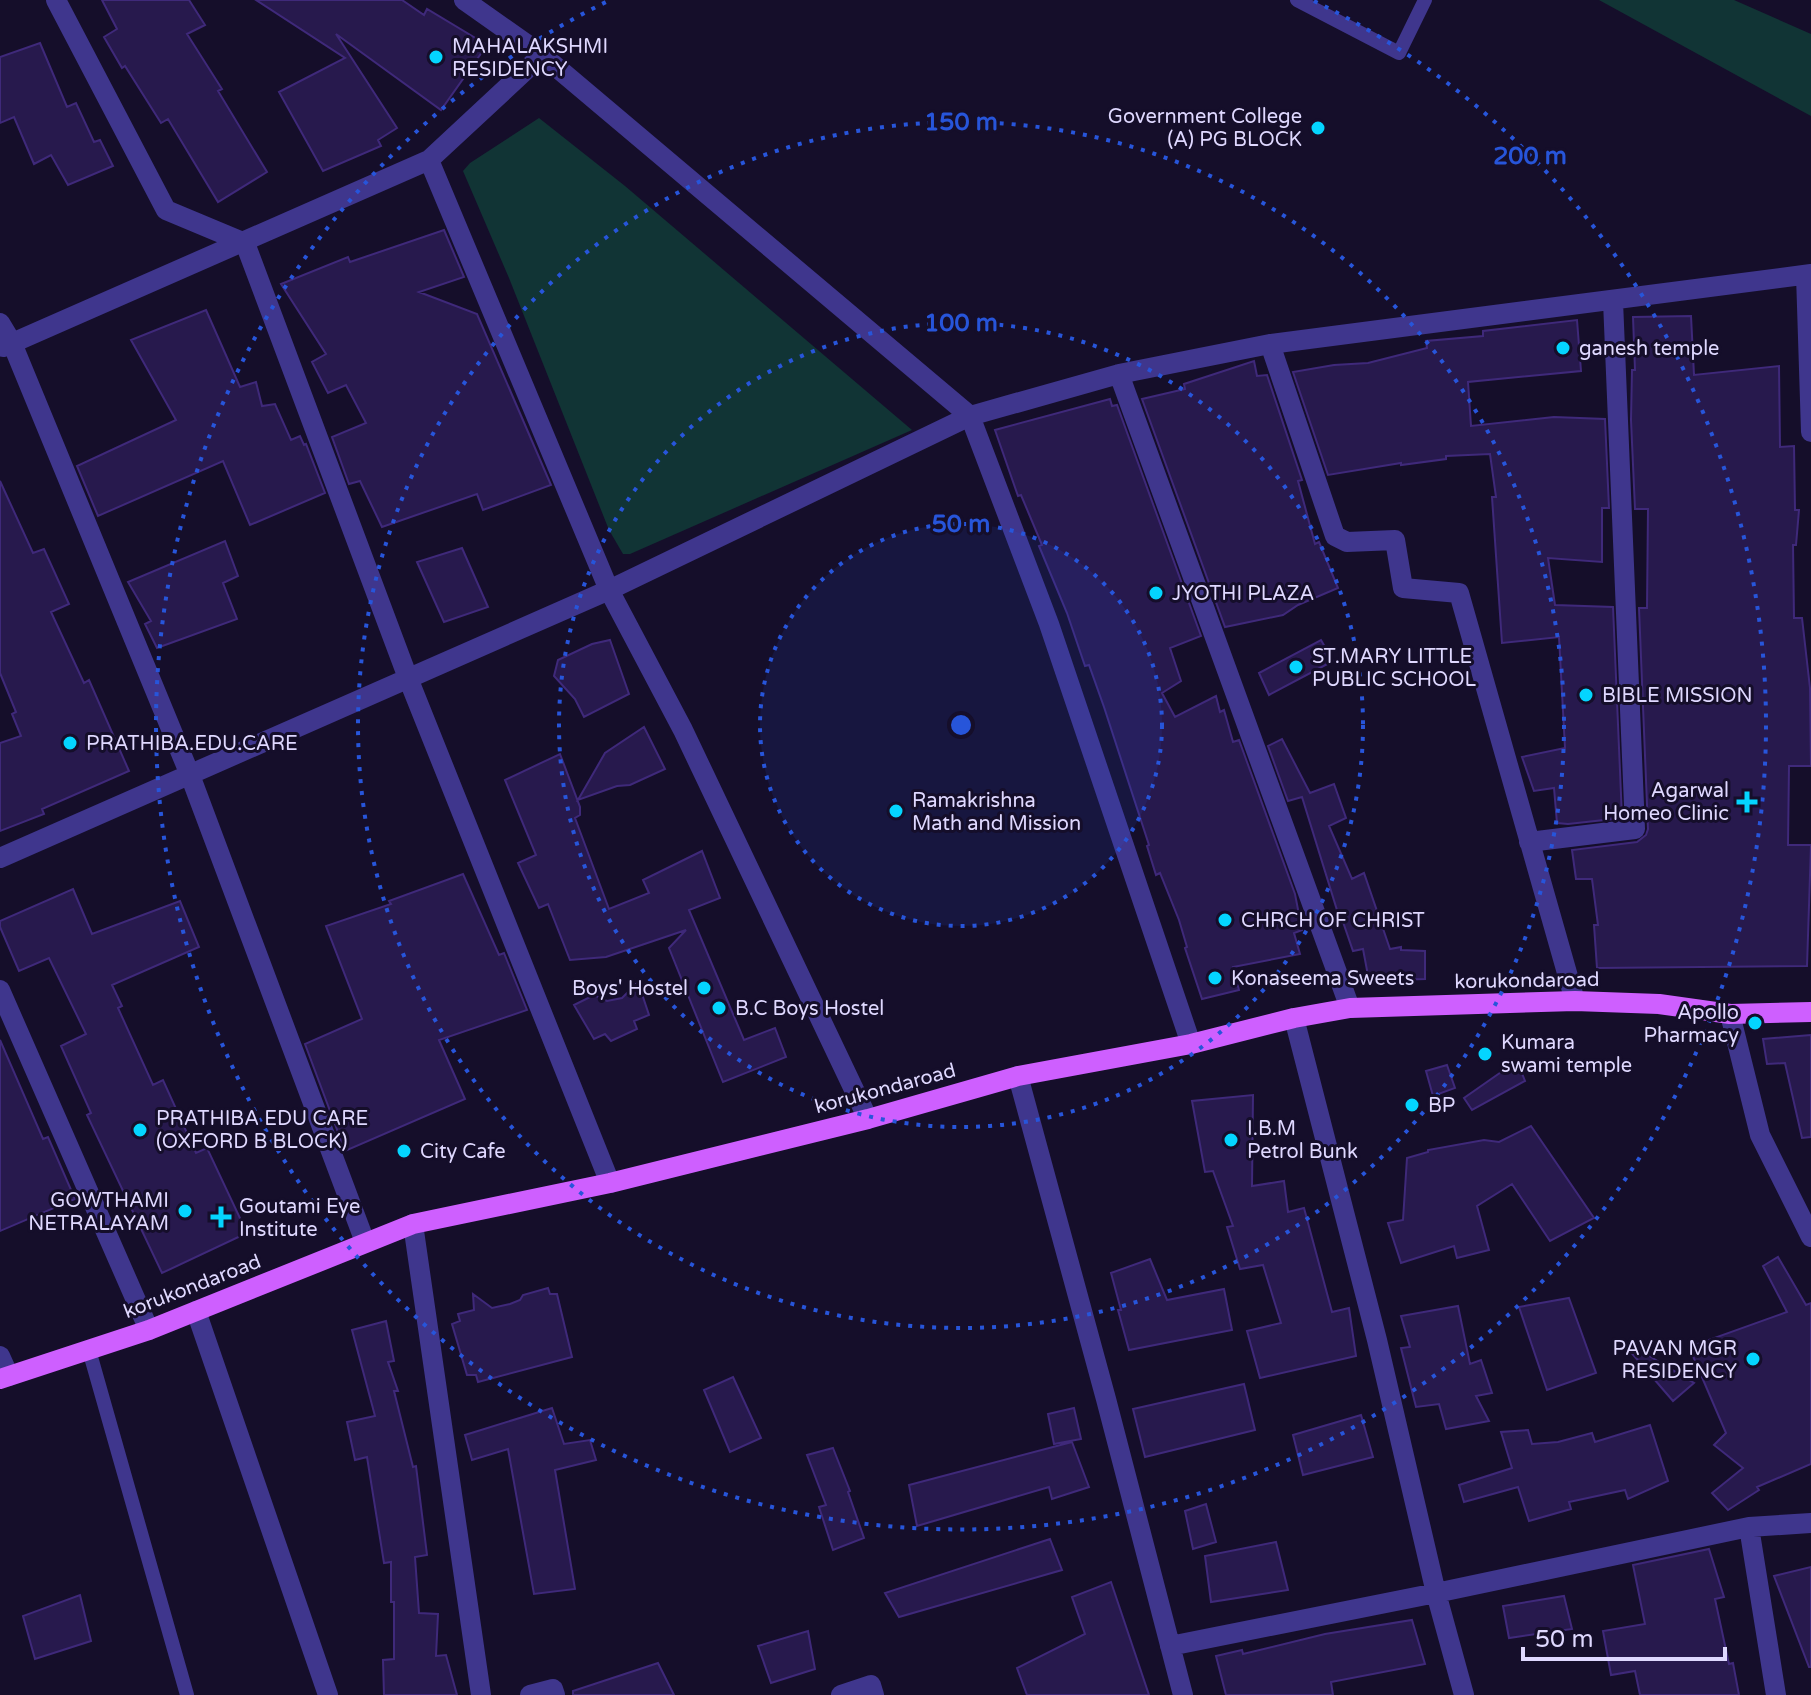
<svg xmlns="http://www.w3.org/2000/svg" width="1811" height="1695" viewBox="0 0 1811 1695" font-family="'Varela Round',sans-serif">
  <rect width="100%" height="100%" fill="#150e2a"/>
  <!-- green -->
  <path fill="#113435" d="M 1599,0 L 1734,0 L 1811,34 L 1811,116 Z
    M 539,118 L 625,186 L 912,430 L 630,554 L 623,554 L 609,530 L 509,278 L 463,171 L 470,163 Z"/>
  <!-- building -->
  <path fill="#27194d" stroke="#3f297a" stroke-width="2" d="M 102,0 L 189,0 L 205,25 L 187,34 L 222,89 L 218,91 L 267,172 L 218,202 L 168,119 L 161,123 L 125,66 L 122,68 L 104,37 L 117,29 Z
    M 256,0 L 402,0 L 424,15 L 427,9 L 487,45 L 441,110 L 336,34 L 397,128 L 378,140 L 381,146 L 323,171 L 279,92 L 345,58 Z
    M 40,43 L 67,107 L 76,103 L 94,142 L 100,140 L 113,166 L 68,185 L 51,155 L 34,164 L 14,117 L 0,123 L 0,57 Z
    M 444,230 L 464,277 L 419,292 L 477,314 L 551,485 L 483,510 L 477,494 L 382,527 L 360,481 L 349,484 L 332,437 L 366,423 L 346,385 L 328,393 L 312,362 L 326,354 L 281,284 L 348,257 L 350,262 Z
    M 206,310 L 240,387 L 256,382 L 262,406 L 275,404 L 291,440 L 300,436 L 304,445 L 306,444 L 325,493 L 250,525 L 223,461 L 98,516 L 77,466 L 176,420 L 131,340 Z
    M 1691,316 L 1694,375 L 1779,366 L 1780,447 L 1794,446 L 1795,510 L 1799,510 L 1796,545 L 1793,545 L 1794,618 L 1802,618 L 1810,688 L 1811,766 L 1789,766 L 1788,845 L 1811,845 L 1807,966 L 1597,968 L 1594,925 L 1598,925 L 1592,879 L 1576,879 L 1572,850 L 1637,842 L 1646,835 L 1648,829 L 1639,608 L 1647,608 L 1648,509 L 1635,509 L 1631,420 L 1632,370 L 1635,370 L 1633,317 Z
    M 1577,320 L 1581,371 L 1468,382 L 1471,426 L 1554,417 L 1605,419 L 1609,508 L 1602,508 L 1602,562 L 1548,558 L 1555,605 L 1613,607 L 1622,818 L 1568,824 L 1557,823 L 1554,788 L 1534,791 L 1522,757 L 1565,748 L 1559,637 L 1502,643 L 1492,497 L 1496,497 L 1490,454 L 1446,456 L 1446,459 L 1401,465 L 1401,463 L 1328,475 L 1293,372 L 1334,365 L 1368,363 L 1427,348 L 1426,341 L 1483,336 L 1483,331 Z
    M 1254,361 L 1257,376 L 1267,375 L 1302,480 L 1298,481 L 1315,544 L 1319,542 L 1338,588 L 1298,605 L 1283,615 L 1225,627 L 1142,399 L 1185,389 L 1184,384 Z
    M 1110,399 L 1112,406 L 1117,405 L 1201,636 L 1170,648 L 1181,681 L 1162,693 L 1175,717 L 1216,696 L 1220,712 L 1224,710 L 1233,742 L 1239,740 L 1295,894 L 1302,930 L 1294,933 L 1300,954 L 1233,967 L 1239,990 L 1202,999 L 1185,948 L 1187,947 L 1179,920 L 1160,873 L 1156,875 L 1147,846 L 1149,845 L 1104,707 L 1089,665 L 1085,666 L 1067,613 L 1039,546 L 1042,545 L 1021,495 L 1018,496 L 995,430 Z
    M 0,481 L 33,553 L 44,549 L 69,604 L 51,612 L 84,683 L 89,680 L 129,771 L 42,809 L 44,814 L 0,831 L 0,743 L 21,736 L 12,714 L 16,712 L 0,673 Z
    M 225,541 L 238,576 L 223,583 L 237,619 L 157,648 L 145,624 L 151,621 L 128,582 Z
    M 462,548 L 488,607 L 444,622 L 417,562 Z
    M 610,640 L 629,694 L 584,717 L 575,699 L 554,676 L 558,660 L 592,644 Z
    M 1321,640 L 1333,661 L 1269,695 L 1259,673 Z
    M 644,727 L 665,769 L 630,785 L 617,786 L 578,800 L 605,753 Z
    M 1282,739 L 1310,793 L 1334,784 L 1346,818 L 1329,826 L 1352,879 L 1364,873 L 1390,949 L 1401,947 L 1401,950 L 1425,951 L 1425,979 L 1369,981 L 1363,949 L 1353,951 L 1343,922 L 1341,923 L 1302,797 L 1288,801 L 1268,746 Z
    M 560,754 L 580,807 L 580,815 L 575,818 L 609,909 L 649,893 L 643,880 L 702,851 L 720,898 L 689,910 L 744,1040 L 775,1028 L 786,1057 L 723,1082 L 669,948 L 686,930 L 606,957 L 570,960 L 548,904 L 539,908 L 518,863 L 536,855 L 505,780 Z
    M 463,874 L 499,955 L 504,953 L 527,1010 L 439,1040 L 465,1099 L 345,1151 L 305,1044 L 362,1019 L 326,926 L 391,904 L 389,901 Z
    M 73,889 L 92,934 L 180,901 L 199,947 L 112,985 L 122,1006 L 118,1008 L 153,1085 L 163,1080 L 196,1153 L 207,1148 L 247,1233 L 162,1273 L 87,1115 L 91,1113 L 61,1046 L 86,1034 L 49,958 L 19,971 L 0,927 L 0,921 Z
    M 638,982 L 649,1015 L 634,1021 L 637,1029 L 611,1041 L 605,1034 L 594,1039 L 574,1005 L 594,995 L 607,1001 L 622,998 Z
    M 1811,1035 L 1811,1137 L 1802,1138 L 1785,1063 L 1767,1064 L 1763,1039 Z
    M 0,1040 L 43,1139 L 48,1137 L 75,1199 L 0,1231 Z
    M 1517,1061 L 1525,1081 L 1472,1110 L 1464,1098 Z
    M 1447,1065 L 1455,1088 L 1433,1096 L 1426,1071 Z
    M 1253,1095 L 1252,1186 L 1284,1181 L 1288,1212 L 1304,1208 L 1332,1312 L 1349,1308 L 1356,1356 L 1260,1378 L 1247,1331 L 1281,1323 L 1263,1265 L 1240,1269 L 1227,1227 L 1233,1226 L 1213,1171 L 1205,1172 L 1192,1101 Z
    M 1531,1126 L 1594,1218 L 1550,1241 L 1512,1184 L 1477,1206 L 1489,1250 L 1457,1258 L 1454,1246 L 1401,1263 L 1388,1223 L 1403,1220 L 1407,1158 L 1428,1152 L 1428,1150 L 1484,1140 L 1499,1142 Z
    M 1778,1257 L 1806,1305 L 1811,1303 L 1811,1464 L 1757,1487 L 1759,1490 L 1728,1510 L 1712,1493 L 1743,1468 L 1714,1445 L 1726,1433 L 1689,1347 L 1787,1312 L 1763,1266 Z
    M 1150,1259 L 1167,1300 L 1224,1289 L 1232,1330 L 1129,1350 L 1118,1310 L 1121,1310 L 1111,1273 Z
    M 548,1288 L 550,1294 L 557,1294 L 572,1357 L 478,1382 L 476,1375 L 467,1375 L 452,1324 L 460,1321 L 458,1314 L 474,1310 L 473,1294 L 492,1308 L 510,1304 L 520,1300 L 523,1295 Z
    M 1569,1298 L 1596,1373 L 1547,1390 L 1519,1307 Z
    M 1458,1306 L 1470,1364 L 1481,1360 L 1492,1393 L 1476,1396 L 1489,1421 L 1446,1429 L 1439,1404 L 1416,1407 L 1401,1348 L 1410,1347 L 1401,1316 Z
    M 386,1321 L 394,1361 L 388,1362 L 398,1391 L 394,1391 L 413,1467 L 416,1466 L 427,1555 L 415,1557 L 419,1613 L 438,1614 L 436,1656 L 446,1655 L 457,1695 L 384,1695 L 383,1660 L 394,1659 L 394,1602 L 391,1602 L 391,1562 L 384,1563 L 367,1457 L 355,1460 L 347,1422 L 375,1416 L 352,1330 Z
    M 1631,1345 L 1694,1383 L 1673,1401 L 1628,1349 Z
    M 733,1377 L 761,1438 L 730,1452 L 704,1390 Z
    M 1244,1384 L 1255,1430 L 1145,1457 L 1133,1409 Z
    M 552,1408 L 564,1444 L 590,1440 L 596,1460 L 555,1470 L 575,1589 L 534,1594 L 508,1449 L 472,1460 L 465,1435 Z
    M 1074,1408 L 1081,1439 L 1054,1444 L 1048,1414 Z
    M 1361,1415 L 1373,1457 L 1303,1475 L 1293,1435 Z
    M 1650,1425 L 1668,1481 L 1628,1499 L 1625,1490 L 1569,1502 L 1571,1509 L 1529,1521 L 1518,1487 L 1464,1502 L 1459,1485 L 1512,1468 L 1501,1432 L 1528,1430 L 1532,1444 L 1558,1442 L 1592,1433 L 1595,1442 Z
    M 1072,1442 L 1089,1487 L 1052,1499 L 1049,1487 L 917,1526 L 909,1485 Z
    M 833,1448 L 850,1491 L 848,1492 L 864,1538 L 833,1550 L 819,1507 L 826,1505 L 807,1455 Z
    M 1206,1504 L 1216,1542 L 1193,1549 L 1185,1511 Z
    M 1050,1539 L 1062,1570 L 899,1617 L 885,1593 Z
    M 1276,1542 L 1288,1590 L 1211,1602 L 1205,1556 Z
    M 1709,1549 L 1724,1597 L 1715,1599 L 1729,1664 L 1733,1663 L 1739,1695 L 1640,1695 L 1635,1671 L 1611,1675 L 1603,1631 L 1645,1624 L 1633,1565 Z
    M 1811,1567 L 1811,1667 L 1809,1667 L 1774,1576 Z
    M 1111,1582 L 1149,1695 L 1027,1695 L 1017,1668 L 1085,1634 L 1072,1597 Z
    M 80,1595 L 91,1641 L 35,1659 L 23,1616 Z
    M 1564,1596 L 1572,1629 L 1509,1638 L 1503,1606 Z
    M 1412,1620 L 1425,1664 L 1331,1682 L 1333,1695 L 1226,1695 L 1216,1656 L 1242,1650 L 1243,1654 L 1325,1634 Z
    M 808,1631 L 815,1669 L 771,1683 L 758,1646 Z
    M 658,1663 L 674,1695 L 573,1695 L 573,1691 Z"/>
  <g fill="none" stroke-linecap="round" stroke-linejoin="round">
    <!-- service -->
    <path stroke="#3f368d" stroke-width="14" d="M 1297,0 L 1399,53 L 1425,0
      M 89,1350 L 187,1695"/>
    <!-- minor -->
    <path stroke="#3f368d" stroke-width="20" d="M 56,0 L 166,210 L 245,243 L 408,678 L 610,1183
      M 464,0 L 542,55 L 970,416 L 1119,374 L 1270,344 L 1811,274
      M 429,160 L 609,590 L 683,730 L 868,1119
      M 1806,275 L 1811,432
      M 0,323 L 12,343 L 190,775 L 365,1242
      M 1270,344 L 1335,536 L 1347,542 L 1395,540 L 1403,588 L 1459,593 L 1575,1001
      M 3,347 L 429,160 L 542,55
      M 1119,374 L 1350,1008
      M 1529,842 L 1635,829 L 1613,301
      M 0,858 L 609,590 L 970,416 L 1049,624 L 1191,1044
      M 0,990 L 149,1330
      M 1730,1014 L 1760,1135 L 1811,1237
      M 1294,1018 L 1377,1340 L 1436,1593 L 1749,1527 L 1811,1523
      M 1018,1076 L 1106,1399 L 1183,1695
      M 413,1224 L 481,1695
      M 196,1311 L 328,1695
      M 0,1356 L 9,1376
      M 1749,1527 L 1776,1695
      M 1170,1646 L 1436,1593 L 1464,1695
      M 530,1695 L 553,1689 L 555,1695
      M 841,1695 L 871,1685 L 874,1695"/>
    <!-- primary -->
    <path stroke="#ce5fff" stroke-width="20" d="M 0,1379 L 149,1330 L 413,1224 L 610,1183 L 868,1119 L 1018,1076 L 1191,1044 L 1294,1018 L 1350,1008 L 1575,1001 L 1659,1004 L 1730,1014 L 1811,1012"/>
  </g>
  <!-- distance rings -->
  <circle cx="961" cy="725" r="201" fill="#2755da" fill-opacity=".12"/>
  <g fill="none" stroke="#2755da" stroke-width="4" stroke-dasharray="4 8">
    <circle cx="961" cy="725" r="201"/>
    <circle cx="961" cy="725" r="402"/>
    <circle cx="961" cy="725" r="603"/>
    <path d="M1314 1A805 805 0 1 1 608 1"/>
  </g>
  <!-- markers -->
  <g fill="#04d5ff" stroke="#150e2a" stroke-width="3">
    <circle cx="436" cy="57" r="8"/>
    <circle cx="1318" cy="128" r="8"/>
    <circle cx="1563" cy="348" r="8"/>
    <circle cx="1156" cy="593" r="8"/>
    <circle cx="1296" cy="667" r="8"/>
    <circle cx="1586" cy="695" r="8"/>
    <circle cx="70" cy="743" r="8"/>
    <path d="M1743 790h8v8h8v8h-8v8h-8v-8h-8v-8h8z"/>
    <circle cx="896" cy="811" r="8"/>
    <circle cx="1225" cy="920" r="8"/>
    <circle cx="1215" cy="978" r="8"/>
    <circle cx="704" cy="988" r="8"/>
    <circle cx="719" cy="1008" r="8"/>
    <circle cx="1755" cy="1023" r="8"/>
    <circle cx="1485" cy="1054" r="8"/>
    <circle cx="1412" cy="1105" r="8"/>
    <circle cx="140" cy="1130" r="8"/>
    <circle cx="1231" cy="1140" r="8"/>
    <circle cx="404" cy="1151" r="8"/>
    <circle cx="185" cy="1211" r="8"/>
    <path d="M217 1205h8v8h8v8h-8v8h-8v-8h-8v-8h8z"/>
    <circle cx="1753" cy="1359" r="8"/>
  </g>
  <g text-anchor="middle" stroke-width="6" stroke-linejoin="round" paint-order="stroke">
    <!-- poi labels -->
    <g font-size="20" fill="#dfd8ff" stroke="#150e2a" text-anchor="start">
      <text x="452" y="53">MAHALAKSHMI<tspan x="452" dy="23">RESIDENCY</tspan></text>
      <text x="1302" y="123" text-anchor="end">Government College<tspan x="1302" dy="23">(A) PG BLOCK</tspan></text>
      <text x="1579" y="355">ganesh temple</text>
      <text x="1172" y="600">JYOTHI PLAZA</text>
      <text x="1312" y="663">ST.MARY LITTLE<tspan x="1312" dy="23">PUBLIC SCHOOL</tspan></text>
      <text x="1602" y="702">BIBLE MISSION</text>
      <text x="86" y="750">PRATHIBA.EDU.CARE</text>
      <text x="1729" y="797" text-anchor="end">Agarwal<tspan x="1729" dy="23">Homeo Clinic</tspan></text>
      <text x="912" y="807">Ramakrishna<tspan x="912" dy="23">Math and Mission</tspan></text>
      <text x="1241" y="927">CHRCH OF CHRIST</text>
      <text x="1231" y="985">Konaseema Sweets</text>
      <text x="688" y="995" text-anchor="end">Boys' Hostel</text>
      <text x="735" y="1015">B.C Boys Hostel</text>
      <text x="1739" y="1019" text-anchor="end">Apollo<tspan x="1739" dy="23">Pharmacy</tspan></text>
      <text x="1501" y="1049">Kumara<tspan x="1501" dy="23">swami temple</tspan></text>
      <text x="1428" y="1112">BP</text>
      <text x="156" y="1125">PRATHIBA EDU CARE<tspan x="156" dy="23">(OXFORD B BLOCK)</tspan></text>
      <text x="1247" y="1135">I.B.M<tspan x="1247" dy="23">Petrol Bunk</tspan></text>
      <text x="420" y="1158">City Cafe</text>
      <text x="169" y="1207" text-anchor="end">GOWTHAMI<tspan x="169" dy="23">NETRALAYAM</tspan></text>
      <text x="239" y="1213">Goutami Eye<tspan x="239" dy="23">Institute</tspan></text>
      <text x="1737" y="1355" text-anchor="end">PAVAN MGR<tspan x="1737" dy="23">RESIDENCY</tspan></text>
    </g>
    <!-- street labels -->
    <g font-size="20" fill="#dfd8ff" stroke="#150e2a">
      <text transform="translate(1527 980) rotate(-1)" y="7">korukondaroad</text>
      <text transform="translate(885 1088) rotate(-15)" y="7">korukondaroad</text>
      <text transform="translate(192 1286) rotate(-21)" y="7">korukondaroad</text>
    </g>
  </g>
  <circle cx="961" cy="725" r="12" fill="#2755da" stroke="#150e2a" stroke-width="4"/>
  <g font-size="24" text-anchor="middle" font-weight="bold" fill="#2755da" stroke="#150e2a" stroke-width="6" stroke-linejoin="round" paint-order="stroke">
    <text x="961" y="130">150 m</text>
    <text x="1530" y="164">200 m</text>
    <text x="961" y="331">100 m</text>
    <text x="961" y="532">50 m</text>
  </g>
  <!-- scale -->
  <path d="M1523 1647v12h202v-12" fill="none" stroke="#dfd8ff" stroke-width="4"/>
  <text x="1535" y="1647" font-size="24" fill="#dfd8ff" stroke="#150e2a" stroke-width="6" paint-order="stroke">50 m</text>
</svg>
